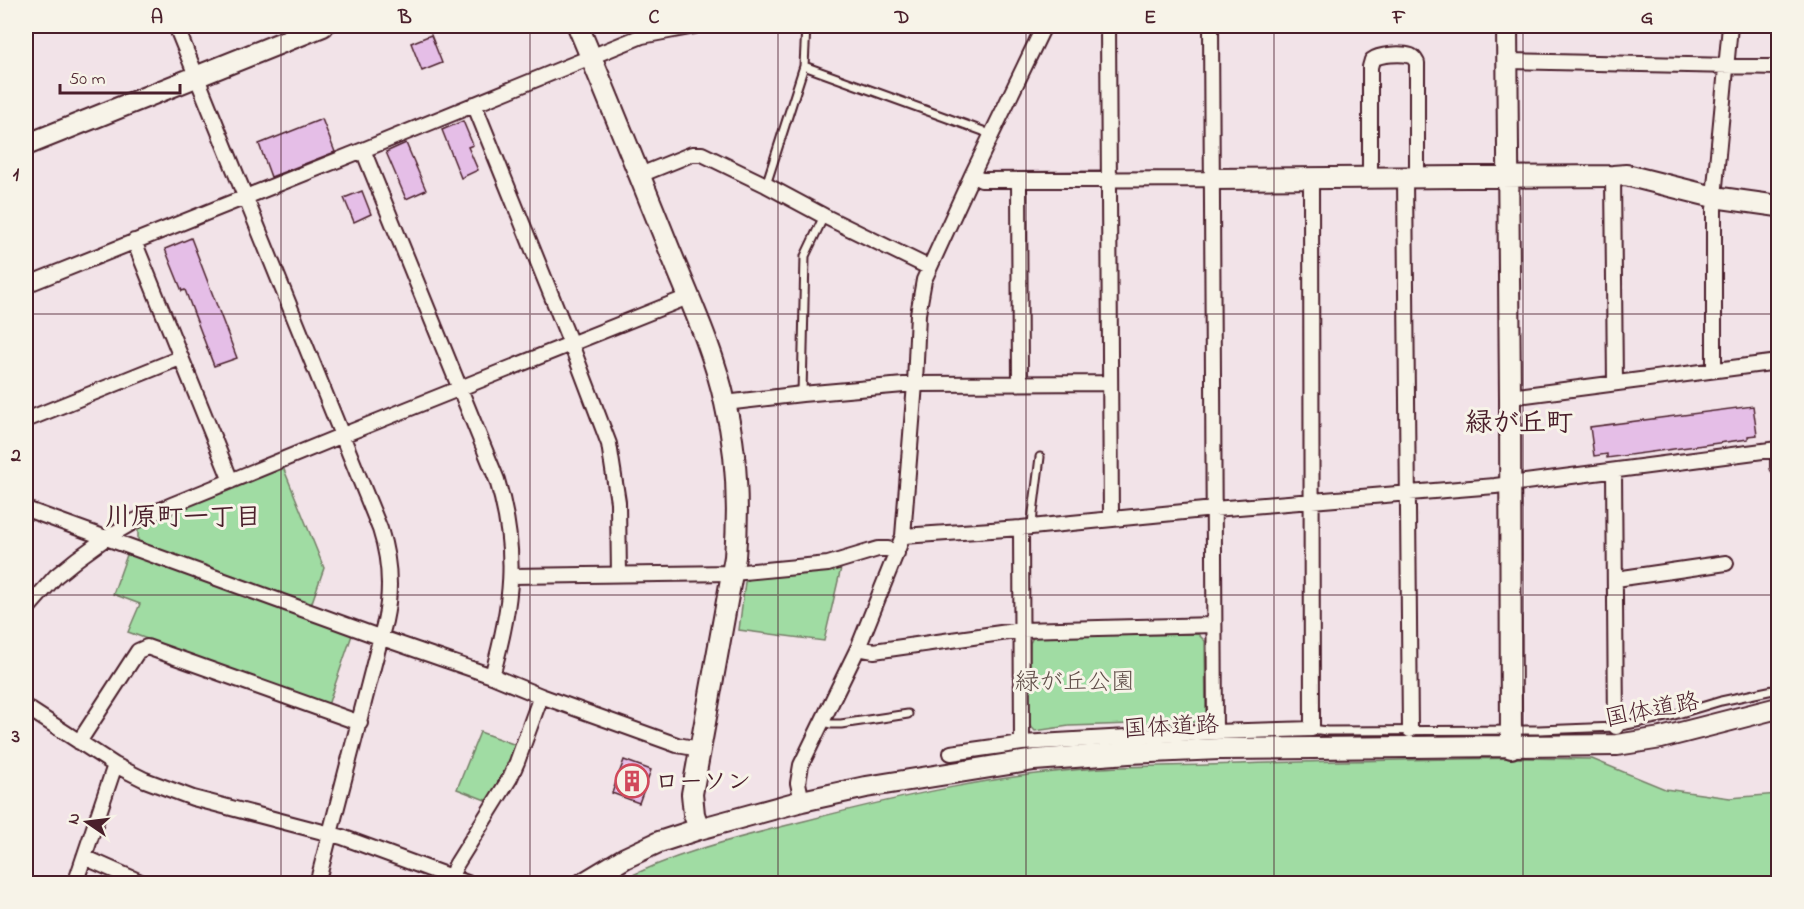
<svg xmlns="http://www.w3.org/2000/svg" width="1804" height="909" viewBox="0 0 1804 909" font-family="'Indie Flower','Klee One',sans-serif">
  <rect width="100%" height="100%" fill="#f2e3e8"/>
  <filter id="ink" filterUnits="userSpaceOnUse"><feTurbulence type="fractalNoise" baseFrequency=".0167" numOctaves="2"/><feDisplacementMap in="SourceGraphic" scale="12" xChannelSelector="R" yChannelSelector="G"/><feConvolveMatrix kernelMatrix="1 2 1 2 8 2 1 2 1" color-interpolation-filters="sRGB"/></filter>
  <g filter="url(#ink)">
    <!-- green -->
    <path fill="#a0dca3" stroke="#757e67" stroke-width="1.5" d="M 283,467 L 324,568 L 311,605 L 138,543 L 138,527 L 159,517 Z
      M 128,552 L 352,635 L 328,705 L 128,632 L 140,604 L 113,594 Z
      M 841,568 L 824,641 L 739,630 L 745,582 L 750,579 L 829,571 Z
      M 1198,634 L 1205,641 L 1206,716 L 1198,722 L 1069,726 L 1035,731 L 1029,724 L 1030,643 L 1034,636 Z
      M 480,732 L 516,745 L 508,766 L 488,801 L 457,789 Z
      M 1514,758 L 1592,759 L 1665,789 L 1730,798 L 1778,794 L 1778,883 L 617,883 C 675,852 741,837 804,821 C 901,796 1001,774 1101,768 C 1136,766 1171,766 1207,765 C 1309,761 1411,760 1514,758 Z"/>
    <!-- building -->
    <path fill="#e5bee7" stroke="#4a1f2b" stroke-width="1.5" d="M 431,35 L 442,63 L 422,71 L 411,43 Z
      M 322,119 L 335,152 L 271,177 L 259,144 Z
      M 463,121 L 473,145 L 468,147 L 478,170 L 461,178 L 442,130 Z
      M 406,143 L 426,190 L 406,199 L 386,152 Z
      M 362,191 L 371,214 L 354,222 L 344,198 Z
      M 191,238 L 237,358 L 214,366 L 185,290 L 182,291 L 165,249 Z
      M 1753,406 L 1757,435 L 1748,436 L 1748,439 L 1607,458 L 1607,454 L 1594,456 L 1590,427 Z
      M 624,760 L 651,770 L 639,803 L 612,793 Z"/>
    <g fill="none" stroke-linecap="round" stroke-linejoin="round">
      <!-- lane casing -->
      <g stroke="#4a1f2b" stroke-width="11">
        <path id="lane" d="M 804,66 L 983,131 L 990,136
          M 766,185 L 804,66 L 806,26
          M 802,394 L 805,256 L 824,216
          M 1032,527 L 1033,513 L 1040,457
          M 823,720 L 830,724 L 841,724 L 908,714
          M 1312,729 L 1327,731 L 1539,730 L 1616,727 L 1671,716 L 1721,701 L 1778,689"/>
      </g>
      <!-- street casing -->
      <g stroke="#4a1f2b" stroke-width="18">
        <path id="street" d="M 176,26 L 380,529 C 390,560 392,589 385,621 L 317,884
          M 1108,26 L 1111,519
          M 1211,26 L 1215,732
          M 1507,61 L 1778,67
          M 474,104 L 571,344 L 609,444 L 618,502 L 619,575
          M 363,150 L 497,480 C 519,552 512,605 492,676
          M 640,175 L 692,154 L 702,154 L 766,185 L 824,216 L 928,267
          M 972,175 L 981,180 L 1212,179
          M 1613,176 L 1615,383
          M 1370,177 L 1370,67 L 1372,60 C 1379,54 1402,53 1411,56 C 1415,58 1415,60 1417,63 L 1417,178
          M 1405,178 L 1410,730
          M 1019,181 L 1020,383
          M 1714,197 L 1730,26
          M 134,241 L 231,481
          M 26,285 L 363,150 L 642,36 L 695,26
          M 1714,369 L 1714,208
          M 1510,397 L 1778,362
          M 725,403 L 802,394 L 915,384 L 1110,383
          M 26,420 L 180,358
          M 1614,472 L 1616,727
          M 26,509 L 382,638 L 492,676 L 541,696 L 677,745 L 700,749
          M 1021,528 L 1022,743
          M 903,536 L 1021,528 L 1214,509 L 1495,486 L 1778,449 L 1778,467
          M 512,576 L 733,573 L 828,564 L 878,549 L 888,549 L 897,553
          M 1616,579 L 1726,563
          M 26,610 L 56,576 L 77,559 L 106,538 L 135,521 L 174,504 L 343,435 L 688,297
          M 858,648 L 874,651 L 1022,630 L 1214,625
          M 26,707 L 115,765 L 145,780 L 193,798 L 342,837 L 470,884
          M 79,742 L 138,651 L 147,647 L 360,723
          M 951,753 L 1022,743 L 1215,732 L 1312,729 L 1311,179
          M 802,801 L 798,783 L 801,765 L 858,648 L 903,536 L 915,384 L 918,314 L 924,280 L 972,175 L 1044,26
          M 84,857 L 145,884
          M 451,877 L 456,865 L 510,778 L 517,762 L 541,696
          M 75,884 L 115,765"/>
      </g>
      <!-- secondary casing -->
      <g stroke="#4a1f2b" stroke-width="24">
        <path id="secondary" d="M 578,26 C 608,97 637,169 666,241 C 687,294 713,347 725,403 C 737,453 739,506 735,557 L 692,794 L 694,814 L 699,829
          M 1507,26 L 1510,397 L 1511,748
          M 26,145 L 323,26
          M 1212,179 L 1613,176 L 1626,175 L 1714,197 L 1778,206
          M 582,884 L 625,858 L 659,842 L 699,829 L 802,801 L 866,787 L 1034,760 L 1129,753 L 1219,749 L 1617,745 L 1661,738 L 1778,708"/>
      </g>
      <!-- lane -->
      <use href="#lane" stroke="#f7f3e8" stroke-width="7"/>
      <!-- street -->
      <use href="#street" stroke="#f7f3e8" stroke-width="14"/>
      <!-- secondary -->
      <use href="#secondary" stroke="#f7f3e8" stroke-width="20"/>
    </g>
  </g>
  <!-- grid -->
  <path fill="none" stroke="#4a1f2b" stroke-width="1.5" stroke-opacity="0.55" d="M 281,26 L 281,884M 530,26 L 530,884M 778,26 L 778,884M 1026,26 L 1026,884M 1274,26 L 1274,884M 1523,26 L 1523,884M 26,314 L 1778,314M 26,595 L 1778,595"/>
  <!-- icons -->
  <defs>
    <g id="building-ring" transform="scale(1.725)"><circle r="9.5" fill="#f7f3e8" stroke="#d1495b" stroke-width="1.5"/><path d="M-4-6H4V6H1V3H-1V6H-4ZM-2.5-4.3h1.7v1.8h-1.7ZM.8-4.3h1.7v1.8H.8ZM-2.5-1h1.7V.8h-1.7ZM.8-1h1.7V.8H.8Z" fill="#d1495b"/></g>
  </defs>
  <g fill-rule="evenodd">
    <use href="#building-ring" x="632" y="781"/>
  </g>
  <g text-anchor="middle" stroke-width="6" stroke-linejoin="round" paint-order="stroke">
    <!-- park labels -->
    <g font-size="24" fill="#604e49" stroke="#f7f3e8">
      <text x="1075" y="689">緑が丘公園</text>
    </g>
    <!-- street labels -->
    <g font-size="24" fill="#4a1f2b" stroke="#f7f3e8">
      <text transform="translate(1652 709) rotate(-11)" y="8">国体道路</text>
      <text transform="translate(1171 726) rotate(-3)" y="8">国体道路</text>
    </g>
    <!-- poi labels -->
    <g font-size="24" font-weight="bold" fill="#4a1f2b" stroke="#f7f3e8" text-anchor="start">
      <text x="655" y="789">ローソン</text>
    </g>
    <!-- neighbourhood labels -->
    <g font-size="26" font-weight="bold" fill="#4a1f2b" stroke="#f7f3e8">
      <text x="183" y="525">川原町一丁目</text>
    </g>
    <!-- quarter labels -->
    <g font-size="27" font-weight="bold" fill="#4a1f2b" stroke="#f7f3e8">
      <text x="1519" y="431">緑が丘町</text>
    </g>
  </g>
  <!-- margin -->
  <rect width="1804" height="909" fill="none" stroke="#f7f3e8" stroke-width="66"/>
  <!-- north arrow -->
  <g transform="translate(87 822) rotate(284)" stroke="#f7f3e8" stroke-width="4.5" paint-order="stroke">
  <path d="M0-4.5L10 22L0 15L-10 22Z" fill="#4a1f2b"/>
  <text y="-9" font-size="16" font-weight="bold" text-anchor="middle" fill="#4a1f2b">N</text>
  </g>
  <!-- scale -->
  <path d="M60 84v9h120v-9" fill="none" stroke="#4a1f2b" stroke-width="3"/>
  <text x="69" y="84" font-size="18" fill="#4a1f2b" stroke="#f7f3e8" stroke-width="4.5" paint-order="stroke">50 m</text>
  <rect x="33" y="33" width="1738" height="843" fill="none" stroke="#4a1f2b" stroke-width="2"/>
  <g font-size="20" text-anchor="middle" font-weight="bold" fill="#4a1f2b">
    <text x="157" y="23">A</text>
    <text x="405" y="23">B</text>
    <text x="654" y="23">C</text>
    <text x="902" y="23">D</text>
    <text x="1150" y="23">E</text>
    <text x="1399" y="23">F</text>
    <text x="1647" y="23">G</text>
    <text x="16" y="180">1</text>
    <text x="16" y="461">2</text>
    <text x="16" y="742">3</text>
  </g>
</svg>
